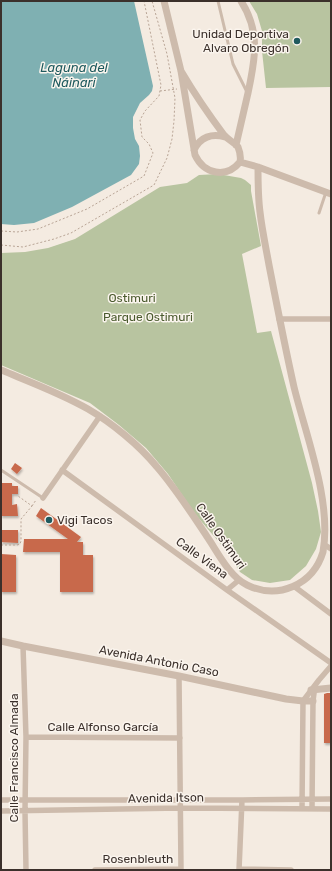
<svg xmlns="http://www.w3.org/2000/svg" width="332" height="871" viewBox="0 0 332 871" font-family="Rubik,sans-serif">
  <defs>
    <filter id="shadow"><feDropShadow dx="1" dy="2" stdDeviation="1" flood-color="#0004"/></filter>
  </defs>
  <rect width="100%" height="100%" fill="#f4ebe1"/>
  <!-- green -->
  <path fill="#b8c4a0" d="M 249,1 L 331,1 L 331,87 L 266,88 L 262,51 L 262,31 L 257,14 Z
    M 218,174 L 241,178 L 245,180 L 251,185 L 251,191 L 261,246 L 242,254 L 257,333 L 271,331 L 312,483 L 318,511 L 321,532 L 316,549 L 306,566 L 290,580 L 270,583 L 252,580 L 240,572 L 224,548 L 195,514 L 168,474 L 146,448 L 119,425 L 90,403 L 1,365 L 1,253 L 25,252 L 48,248 L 75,239 L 160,187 L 187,183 L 199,175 Z"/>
  <!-- water -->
  <path fill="#7fb0b2" d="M 1,1 L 134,1 L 153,86 L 152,91 L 149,95 L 140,103 L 133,117 L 133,128 L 135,139 L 139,146 L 140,156 L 139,164 L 131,175 L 72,207 L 34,223 L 14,225 L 1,224 Z"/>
  <!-- building -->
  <path fill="#c8694b" filter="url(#shadow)" d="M 15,463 L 22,468 L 17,474 L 11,469 Z
    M 1,483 L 12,483 L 12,486 L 18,486 L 18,494 L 12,494 L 12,505 L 17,504 L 18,516 L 1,516 Z
    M 41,508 L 81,537 L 77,542 L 83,542 L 83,555 L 93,555 L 93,592 L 60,592 L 60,552 L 23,552 L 24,539 L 68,539 L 36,516 Z
    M 1,530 L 18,530 L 18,543 L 1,542 Z
    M 1,554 L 16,555 L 16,592 L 1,592 Z
    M 327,693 L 331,693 L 331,743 L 324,743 L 324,694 Z"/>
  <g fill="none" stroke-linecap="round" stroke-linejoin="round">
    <!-- path -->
    <path stroke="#b9a596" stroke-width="1" stroke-dasharray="2 2" stroke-linecap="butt" d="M 160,91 L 177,89
      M 1,231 L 17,232 L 38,229 L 87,209 L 144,176 L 153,153 L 149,144 L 142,137 L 140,120 L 145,111 L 159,96 L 161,85 L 144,1
      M 1,245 L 23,247 L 54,239 L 71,233 L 154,185 L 167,158 L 172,139 L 174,121 L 175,98 L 167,54 L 152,1
      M 32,506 L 36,500
      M 1,545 L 17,545 L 20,544 L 21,541 L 21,519 L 32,506 L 18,496"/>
    <!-- service -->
    <path stroke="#cdbbac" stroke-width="3" d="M 218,1 L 233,64 L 247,92
      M 319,213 L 326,192
      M 1,470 L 43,498"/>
    <!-- minor -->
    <path stroke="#cdbbac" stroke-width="5.5" d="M 279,319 L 331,319
      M 62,470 L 227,590 L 331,663
      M 43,498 L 100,416
      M 325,545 L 331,549
      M 295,587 L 331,614
      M 227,590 L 239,580
      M 23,646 L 26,737 L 25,811 L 26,870
      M 179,676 L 181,870
      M 26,737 L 180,738
      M 1,800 L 242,800 L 331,799
      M 302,809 L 303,701 L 319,680 L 331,666
      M 312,809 L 313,701 L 315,686
      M 1,811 L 181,808 L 331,809
      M 239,869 L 291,870
      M 95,870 L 181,869
      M 239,870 L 242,800"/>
    <!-- tertiary -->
    <path stroke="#cdbbac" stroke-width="7" d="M 164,1 L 181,71 L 195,155 C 204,174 226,179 240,162 C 241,157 240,152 238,147 C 234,142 228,140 224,135 C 209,115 194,93 181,71
      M 236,145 C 240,128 244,111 248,93 C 255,60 261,32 241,1
      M 194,150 C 200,137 212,133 225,137
      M 240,162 L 258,167 L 331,194
      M 1,370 C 30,382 60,393 88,409 C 112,423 139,445 157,467 C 176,489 192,514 208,538 C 218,553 230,577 247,585 C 278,600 313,585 323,552 C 332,501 306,436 294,387 C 285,347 277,306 269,265 C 266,248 262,230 260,212 C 258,197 258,182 258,167
      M 1,641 L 23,646 L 179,676 L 286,699 L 303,701 L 313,701
      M 311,690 L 331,688"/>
  </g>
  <!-- markers -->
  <g fill="#1f5a5e" stroke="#fbf5ee" stroke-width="1.5">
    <circle cx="297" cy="41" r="4"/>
    <circle cx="49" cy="520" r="4"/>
  </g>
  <g text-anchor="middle" stroke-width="3" stroke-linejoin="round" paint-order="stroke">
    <!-- poi labels -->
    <g font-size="12" fill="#3b302b" stroke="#fbf5ee" text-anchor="end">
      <text x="289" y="38">Unidad Deportiva<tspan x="289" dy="14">Alvaro Obregón</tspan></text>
      <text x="57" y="524" text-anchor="start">Vigi Tacos</text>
    </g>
    <!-- park labels -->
    <g font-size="12" fill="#4a5a2e" stroke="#fbf5ee">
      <text x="132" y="302">Ostimuri</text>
      <text x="148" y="321">Parque Ostimuri</text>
    </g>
    <!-- street labels -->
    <g font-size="12" fill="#3b302b" stroke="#fbf5ee">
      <text transform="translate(221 536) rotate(55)" y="4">Calle Ostimuri</text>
      <text transform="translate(202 558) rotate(36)" y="4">Calle Viena</text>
      <text transform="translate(159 661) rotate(11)" y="4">Avenida Antonio Caso</text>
      <text x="103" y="731">Calle Alfonso García</text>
      <text transform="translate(14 758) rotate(-90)" y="4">Calle Francisco Almada</text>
      <text transform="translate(166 798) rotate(-1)" y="4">Avenida Itson</text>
      <text x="138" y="863">Rosenbleuth</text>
    </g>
    <!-- water labels -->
    <g font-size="13" font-style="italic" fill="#1f5a5e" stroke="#fbf5ee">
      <text x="74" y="72">Laguna del<tspan x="74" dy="15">Náinari</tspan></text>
    </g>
  </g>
  <!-- border -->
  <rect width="332" height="871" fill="none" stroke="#3b302b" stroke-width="4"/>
</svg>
